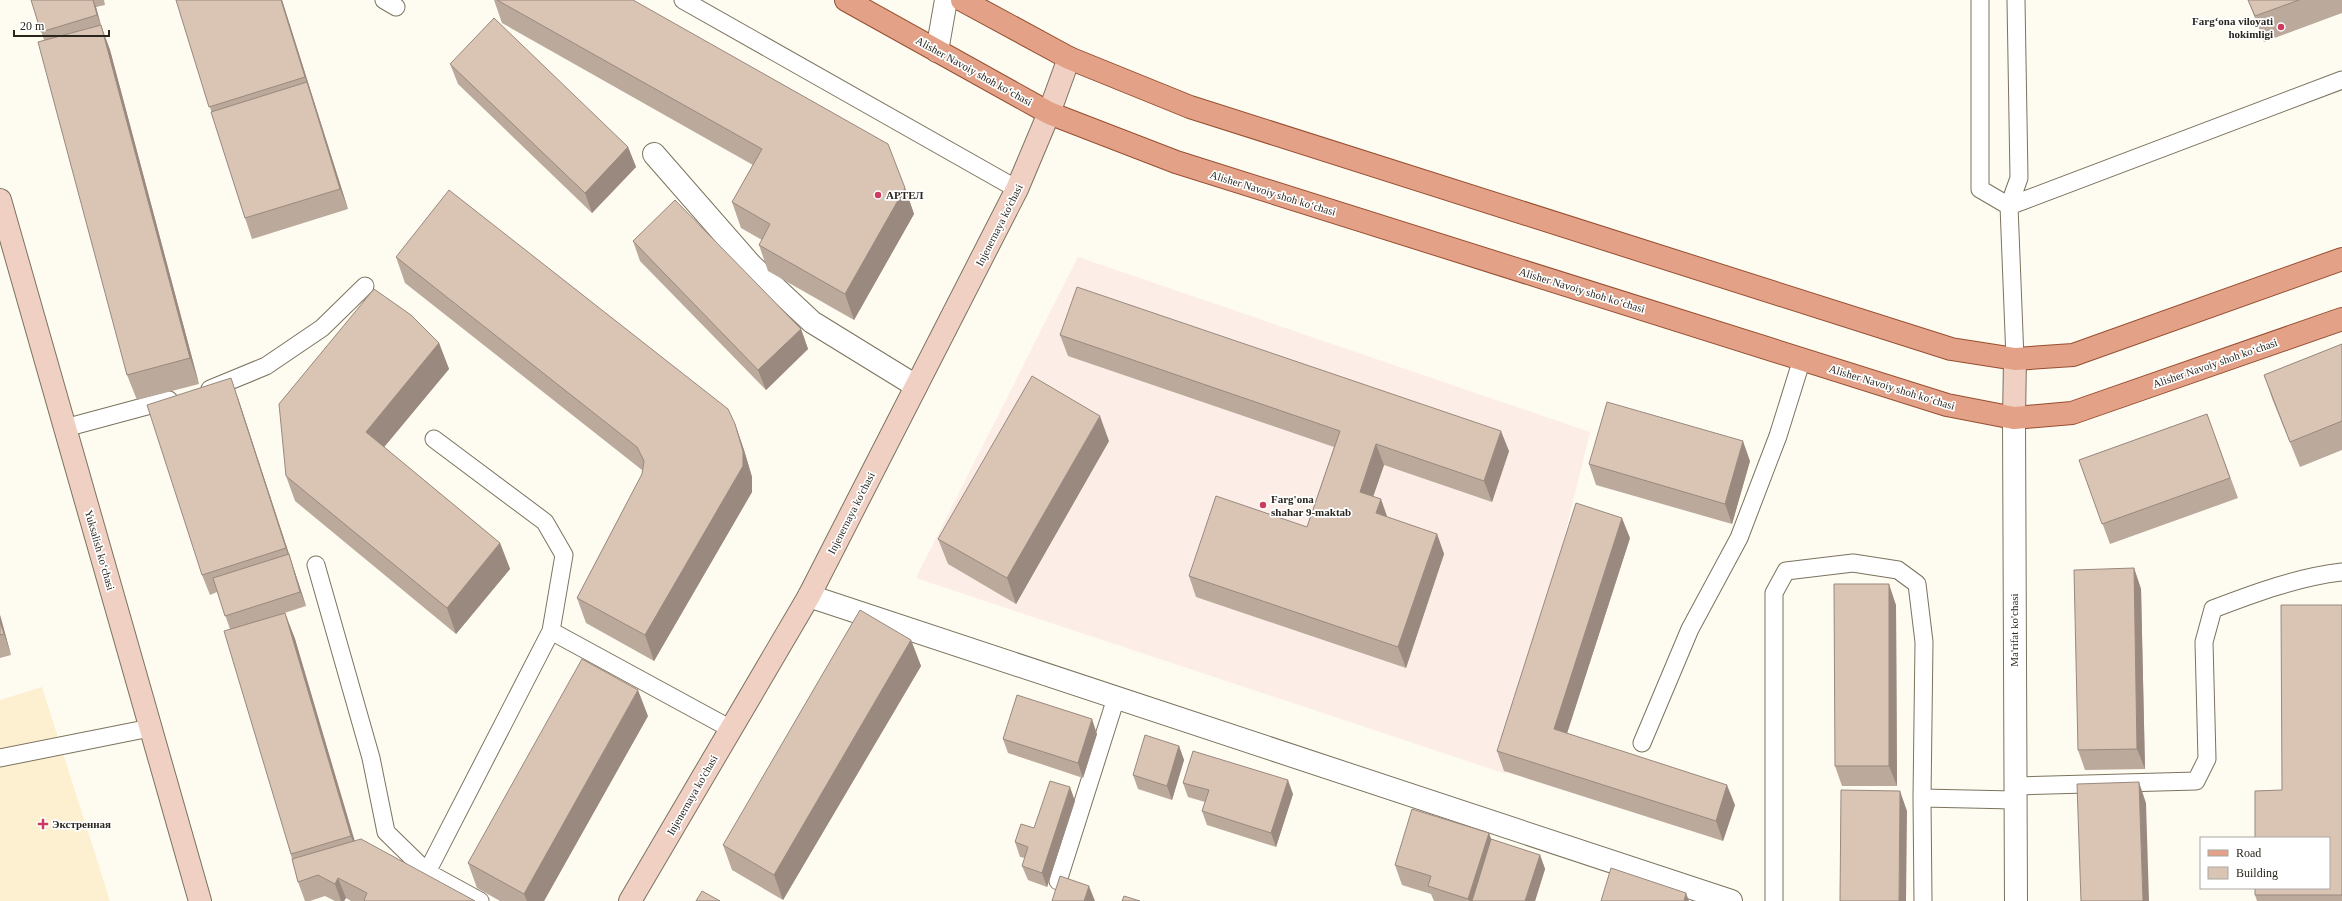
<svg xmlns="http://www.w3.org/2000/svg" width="2342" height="901" viewBox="0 0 2342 901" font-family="Georgia,serif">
  <rect width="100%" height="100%" fill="#fefbf1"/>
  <!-- built -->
  <path fill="#fdf0d1" d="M 42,687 L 61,747 L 110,901 L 0,901 L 0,700 Z"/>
  <!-- education -->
  <path fill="#fceee7" d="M 1078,257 L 1590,432 L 1506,774 L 916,578 Z"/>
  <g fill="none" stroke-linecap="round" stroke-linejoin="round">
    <!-- lane casing -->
    <g stroke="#7b735e" stroke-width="19">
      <path id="lane" d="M 384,0 L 396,7
        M 683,0 L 1017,189
        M 1980,0 L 1980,189 L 2009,206 L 2019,178 L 2016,0
        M 2015,359 L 2009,206 L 2342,80
        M 210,389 L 266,366 L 322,328 L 365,286
        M 65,428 L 169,400
        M 316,565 L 371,758 L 386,832 L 427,872 L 480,901
        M 551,631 L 731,729
        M 1642,743 L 1690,629 L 1739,538 L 1778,436 L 1802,359
        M 0,758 L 150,728
        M 2014,786 L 2196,781 L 2207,759 L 2204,642 L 2213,609 C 2255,593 2298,577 2342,572
        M 1922,798 L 2014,800
        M 427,872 L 551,631 L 564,555 L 545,522 L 434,439
        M 1058,881 L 1116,698
        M 1774,901 L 1774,593 L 1786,571 L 1853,563 L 1898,570 L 1917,584 L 1924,642 L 1922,798 L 1923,901"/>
    </g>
    <!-- street casing -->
    <g stroke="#7b735e" stroke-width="24">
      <path id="street" d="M 937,51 L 946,0
        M 654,154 L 751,265 L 812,322 L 916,386
        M 2014,418 L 2016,901
        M 809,596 L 1731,901"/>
    </g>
    <!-- secondary casing -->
    <g stroke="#7b735e" stroke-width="24">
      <path id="secondary" d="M 0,200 L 200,901
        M 2014,418 L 2015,359
        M 630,901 L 809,596 L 1017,189 L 1049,113 L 1069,58"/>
    </g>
    <!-- primary casing -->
    <g stroke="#974e30" stroke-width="24">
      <path id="primary" d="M 846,0 L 1049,113 L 1176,162 L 1947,405 L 2014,418 L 2072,413 L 2342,319
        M 962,0 L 1069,58 L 1190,107 L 1951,349 L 2015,359 L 2073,355 L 2342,259"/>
    </g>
    <!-- lane -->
    <use href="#lane" stroke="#fff" stroke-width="17"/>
    <!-- street -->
    <use href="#street" stroke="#fff" stroke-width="22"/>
    <!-- secondary -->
    <use href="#secondary" stroke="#f1d0c4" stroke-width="22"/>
    <!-- primary -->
    <use href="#primary" stroke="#e3a288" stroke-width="22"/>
  </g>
  <!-- wall -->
  <path fill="#bba99b" d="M 31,0 L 104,0 L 105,5 L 96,7 L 102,29 L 110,50 L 199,384 L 137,400 L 127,375 L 44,40 Z
    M 176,0 L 282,0 L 348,209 L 252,239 L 245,218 Z
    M 494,0 L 633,0 L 905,188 L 914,214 L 854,320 L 768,271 L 759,245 L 762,240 L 741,228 L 732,202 L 753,165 L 502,23 Z
    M 2248,0 L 2342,0 L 2342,13 L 2264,42 Z
    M 450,64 L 628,147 L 636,167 L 592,213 L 458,84 Z
    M 633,241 L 801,329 L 808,349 L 766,390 L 640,261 Z
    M 396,257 L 735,424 L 744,450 L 752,477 L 752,492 L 654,661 L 586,623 L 577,598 L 642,474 L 642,470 L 405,283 Z
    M 1060,335 L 1509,451 L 1492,502 L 1384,465 L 1373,496 L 1387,517 L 1437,534 L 1444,554 L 1406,668 L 1196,597 L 1189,576 L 1307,527 L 1334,447 L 1068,356 Z
    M 439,343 L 449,369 L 384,447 L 500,543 L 510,569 L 456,634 L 295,501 L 286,476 Z
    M 2342,344 L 2342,450 L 2300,467 L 2273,401 L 2264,375 Z
    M 238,398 L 306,606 L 266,619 L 285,613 L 295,639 L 354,841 L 475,901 L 351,901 L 346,898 L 344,901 L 335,901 L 325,896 L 310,901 L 305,901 L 298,882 L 292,859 L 230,629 L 217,592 L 210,595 L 202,575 Z
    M 2207,414 L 2238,498 L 2110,544 L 2079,460 Z
    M 1109,441 L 1016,604 L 948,564 L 938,539 Z
    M 1750,461 L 1732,524 L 1596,485 L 1589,464 Z
    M 1630,538 L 1567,733 L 1735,805 L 1723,841 L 1504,771 L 1497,751 Z
    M 2134,568 L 2141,589 L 2145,769 L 2085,770 L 2078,750 Z
    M 1896,605 L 1897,786 L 1842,786 L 1835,766 Z
    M 2342,605 L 2342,901 L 2257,901 L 2255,895 L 2282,790 Z
    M 0,615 L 11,655 L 0,658 Z
    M 911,640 L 921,666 L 783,900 L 732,870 L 723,845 Z
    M 648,716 L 544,901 L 500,901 L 477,888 L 468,863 Z
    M 1097,734 L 1083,778 L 1008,753 L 1003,739 Z
    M 1179,746 L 1184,760 L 1172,800 L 1138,789 L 1133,775 Z
    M 1183,783 L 1293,794 L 1276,847 L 1207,825 L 1202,811 L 1205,802 L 1188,797 Z
    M 1075,801 L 1047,887 L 1028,880 L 1022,866 L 1025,858 L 1020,857 L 1015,842 L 1034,828 Z
    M 1489,833 L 1491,839 L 1540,855 L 1545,869 L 1535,901 L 1434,901 L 1431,894 L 1402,885 L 1395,865 Z"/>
  <!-- shaded-wall -->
  <path fill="#99897e" d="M 93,0 L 96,7 L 102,29 L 97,15 Z
    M 281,0 L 282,0 L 348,209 L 340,189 Z
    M 101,25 L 110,50 L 199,384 L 190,358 Z
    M 628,147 L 636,167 L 592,213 L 585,193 Z
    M 905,188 L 914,214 L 854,320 L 845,294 Z
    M 801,329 L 808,349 L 766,390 L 758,370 Z
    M 439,343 L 449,369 L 375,458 L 366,432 Z
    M 231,378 L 238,398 L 306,606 L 300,592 Z
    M 1100,416 L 1109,441 L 1016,604 L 1007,578 Z
    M 735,424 L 744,450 L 752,477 L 752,492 L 654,661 L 645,635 Z
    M 1501,431 L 1509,451 L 1492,502 L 1484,481 Z
    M 1743,441 L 1750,461 L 1732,524 L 1725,504 Z
    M 1376,444 L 1384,465 L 1368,512 L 1360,492 Z
    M 1381,499 L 1388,519 L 1376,513 Z
    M 1622,518 L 1630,538 L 1562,749 L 1554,729 Z
    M 1437,534 L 1444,554 L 1406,668 L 1398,647 Z
    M 500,543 L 510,569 L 456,634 L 447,608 Z
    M 2134,568 L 2141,589 L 2145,769 L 2137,749 Z
    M 1889,584 L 1896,605 L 1897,786 L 1889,766 Z
    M 285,613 L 295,639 L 361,862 L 351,836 Z
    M 0,615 L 11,655 L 4,634 L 0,621 Z
    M 911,640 L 921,666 L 783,900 L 774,875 Z
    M 638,690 L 648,716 L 544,901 L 527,901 L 524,894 Z
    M 1092,719 L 1097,734 L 1083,778 L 1078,763 Z
    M 1179,746 L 1184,760 L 1172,800 L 1167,786 Z
    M 1288,780 L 1293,794 L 1276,847 L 1271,833 Z
    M 2139,782 L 2146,803 L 2149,901 L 2143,901 Z
    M 1727,785 L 1735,805 L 1723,841 L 1716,821 Z
    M 1070,787 L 1075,801 L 1047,887 L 1042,873 Z
    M 1900,791 L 1907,811 L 1906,901 L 1899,901 Z
    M 1489,833 L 1496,853 L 1481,901 L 1469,901 L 1468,899 Z
    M 1540,855 L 1545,869 L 1535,901 L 1525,901 Z
    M 338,878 L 346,898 L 344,901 L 341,901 L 335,884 Z
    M 1089,886 L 1095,901 L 1084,901 Z
    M 1686,893 L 1689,901 L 1684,901 Z"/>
  <!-- building -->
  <path fill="#dac4b4" stroke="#99897e" d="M 31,0 L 93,0 L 97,15 L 41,32 Z
    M 176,0 L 281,0 L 305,77 L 209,107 Z
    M 497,0 L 633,0 L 888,144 L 905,188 L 845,294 L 759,245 L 770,224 L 732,202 L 762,149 Z
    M 2248,0 L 2299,0 L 2255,16 Z
    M 494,18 L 628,147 L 585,193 L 450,64 Z
    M 101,25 L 190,358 L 127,375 L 38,42 Z
    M 307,82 L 340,189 L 245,218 L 211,112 Z
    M 449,190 L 728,409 L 735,424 L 743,451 L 743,466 L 645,635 L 577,598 L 642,474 L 644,461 L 637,447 L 396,257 Z
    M 675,200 L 801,329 L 758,370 L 633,241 Z
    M 1077,287 L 1501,431 L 1484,481 L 1376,444 L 1360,492 L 1381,499 L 1376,513 L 1437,534 L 1398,647 L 1189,576 L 1216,496 L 1307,527 L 1340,431 L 1060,335 Z
    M 374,289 L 411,315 L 439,343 L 366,432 L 500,543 L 447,608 L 286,476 L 279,404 Z
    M 2342,344 L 2342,421 L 2290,442 L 2264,375 Z
    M 1032,376 L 1100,416 L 1007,578 L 938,539 Z
    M 231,378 L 286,548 L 202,575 L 147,405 Z
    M 1607,402 L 1743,441 L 1725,504 L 1589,464 Z
    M 2207,414 L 2230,478 L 2102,524 L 2079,460 Z
    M 1576,503 L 1622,518 L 1554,729 L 1727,785 L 1716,821 L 1497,751 Z
    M 289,554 L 300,592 L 225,616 L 213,578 Z
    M 2134,568 L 2137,749 L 2078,750 L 2074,570 Z
    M 1834,584 L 1889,584 L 1889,766 L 1835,766 Z
    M 2281,605 L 2342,605 L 2342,895 L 2255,895 L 2255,888 L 2329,888 L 2329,838 L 2255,838 L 2255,791 L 2282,790 Z
    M 860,610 L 911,640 L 774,875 L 723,845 Z
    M 285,613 L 351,836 L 291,854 L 224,631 Z
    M 0,621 L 4,634 L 0,635 Z
    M 582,659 L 638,690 L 524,894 L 468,863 Z
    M 1017,695 L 1092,719 L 1078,763 L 1003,739 Z
    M 1145,735 L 1179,746 L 1167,786 L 1133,775 Z
    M 1193,751 L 1288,780 L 1271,833 L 1202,811 L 1209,790 L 1183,783 Z
    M 1050,781 L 1070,787 L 1042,873 L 1022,866 L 1028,847 L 1015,842 L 1021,824 L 1034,828 Z
    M 2139,782 L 2143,901 L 2081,901 L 2077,784 Z
    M 1841,790 L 1900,791 L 1899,901 L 1840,901 Z
    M 1412,809 L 1489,833 L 1468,899 L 1428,886 L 1431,876 L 1395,865 Z
    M 361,839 L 475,901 L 365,901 L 364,900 L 367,893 L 338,878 L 335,884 L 318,875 L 298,882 L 292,859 Z
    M 1491,839 L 1540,855 L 1525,901 L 1472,901 Z
    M 1611,868 L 1686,893 L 1684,901 L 1601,901 Z
    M 1060,876 L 1089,886 L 1084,901 L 1052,901 Z
    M 702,891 L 720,901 L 696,901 Z
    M 1124,896 L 1140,901 L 1122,901 Z"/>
  <!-- markers -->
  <g fill="#cb3c5f" stroke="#fff" stroke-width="1.5">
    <circle cx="2281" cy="27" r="4"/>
    <circle cx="878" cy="195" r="4"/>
    <circle cx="1263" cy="505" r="4"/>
    <path d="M41 818h4v4h4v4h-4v4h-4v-4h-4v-4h4z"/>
  </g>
  <g text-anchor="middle" stroke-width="3.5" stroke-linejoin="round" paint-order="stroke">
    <!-- poi labels -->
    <g font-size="11" font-weight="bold" fill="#2a261e" stroke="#fff" text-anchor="start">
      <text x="2273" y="25" text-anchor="end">Farg‘ona viloyati<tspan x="2273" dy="13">hokimligi</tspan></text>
      <text x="886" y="199">АРТЕЛ</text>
      <text x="1271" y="503">Farg'ona<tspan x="1271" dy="13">shahar 9-maktab</tspan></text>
      <text x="52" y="828">Экстренная</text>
    </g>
    <!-- street labels -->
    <g font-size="11" fill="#2a261e" stroke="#fff">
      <text transform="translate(974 71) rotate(29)" y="4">Alisher Navoiy shoh koʻchasi</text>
      <text transform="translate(1273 193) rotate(17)" y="4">Alisher Navoiy shoh koʻchasi</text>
      <text transform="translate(999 225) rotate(-63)" y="4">Injenernaya ko'chasi</text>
      <text transform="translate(1582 290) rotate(17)" y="4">Alisher Navoiy shoh koʻchasi</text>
      <text transform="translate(2215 363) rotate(-19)" y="4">Alisher Navoiy shoh koʻchasi</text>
      <text transform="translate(1892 387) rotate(17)" y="4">Alisher Navoiy shoh koʻchasi</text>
      <text transform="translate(851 513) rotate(-63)" y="4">Injenernaya ko'chasi</text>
      <text transform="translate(100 550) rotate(74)" y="4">Yuksalish koʻchasi</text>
      <text transform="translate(2014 630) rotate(-90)" y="4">Ma'rifat ko'chasi</text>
      <text transform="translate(692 795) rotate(-60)" y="4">Injenernaya ko'chasi</text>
    </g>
  </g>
  <!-- legend -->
  <rect x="2200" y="837" width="130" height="52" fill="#ffffff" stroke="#aaa8a5"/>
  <rect x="2208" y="850" width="20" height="6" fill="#e3a288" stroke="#aaa8a5"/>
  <text x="2236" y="857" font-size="12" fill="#2a261e">Road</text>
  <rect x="2208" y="867" width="20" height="12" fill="#dac4b4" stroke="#aaa8a5"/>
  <text x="2236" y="877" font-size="12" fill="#2a261e">Building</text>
  <!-- scale -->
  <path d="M14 30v6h95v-6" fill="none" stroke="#2a261e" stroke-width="2"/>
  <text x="20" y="30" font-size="12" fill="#2a261e" stroke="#ffffff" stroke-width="3" paint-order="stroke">20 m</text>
</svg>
